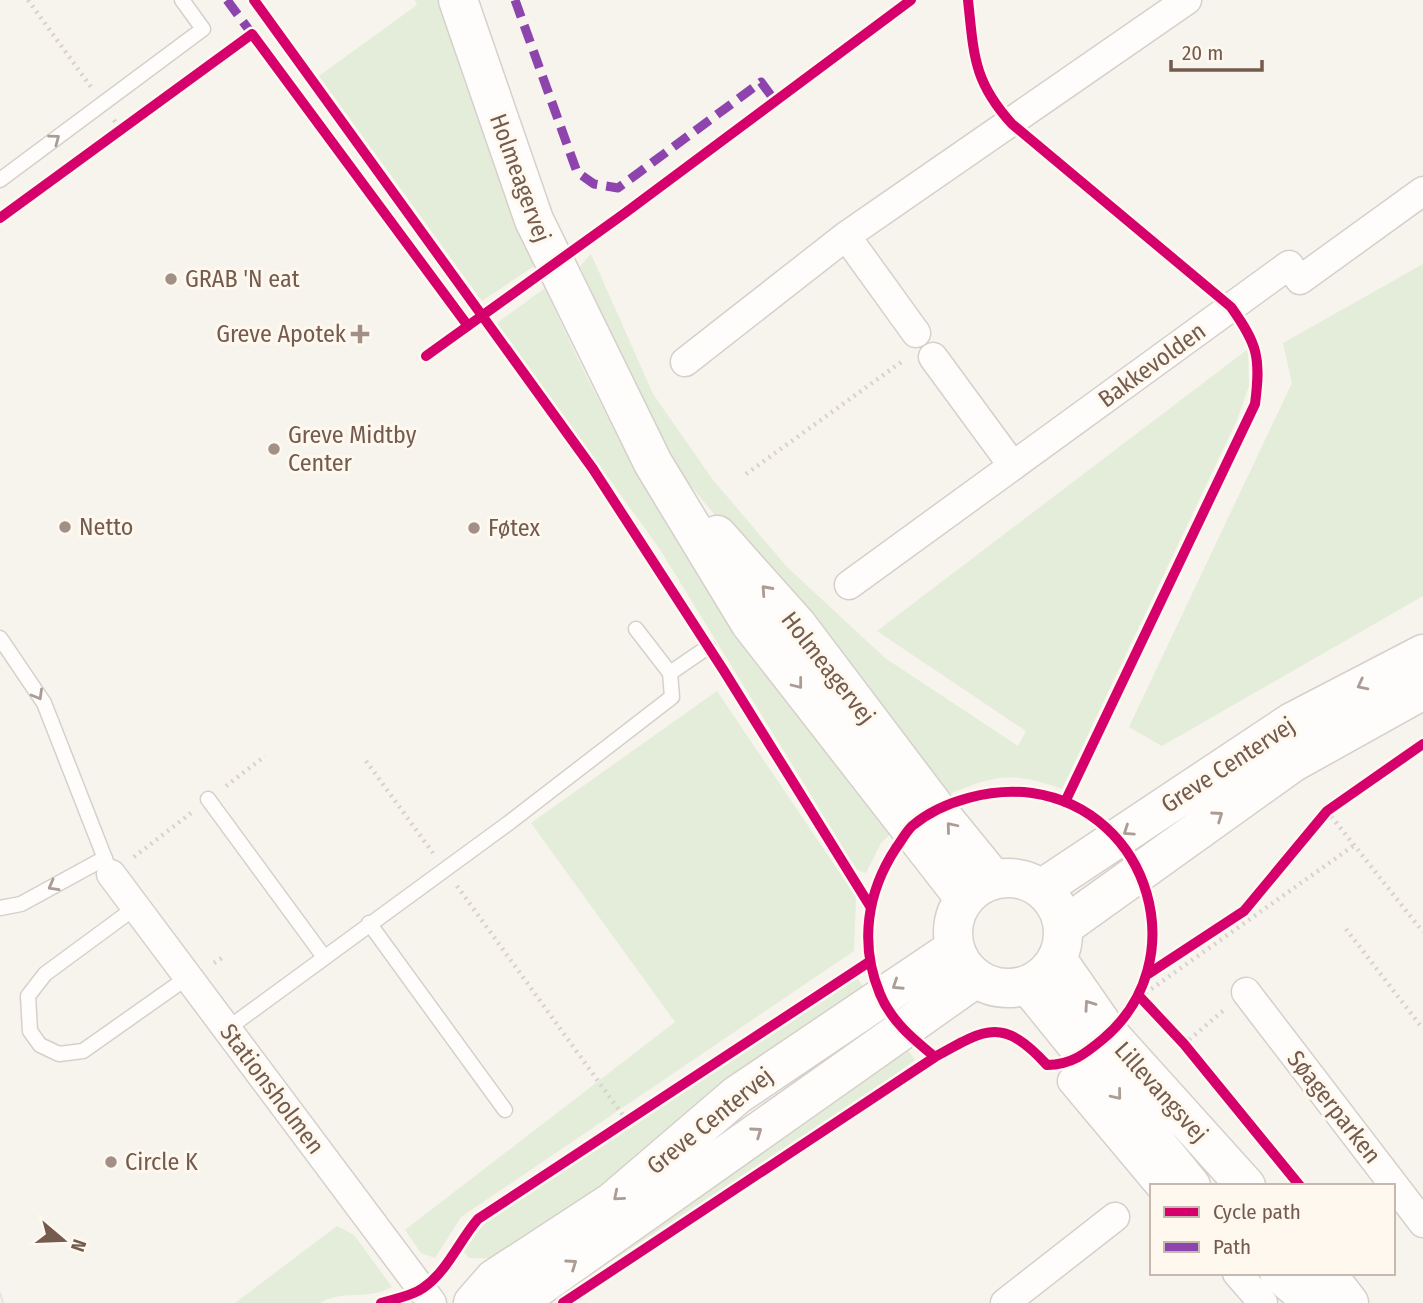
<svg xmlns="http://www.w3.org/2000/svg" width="1423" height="1303" viewBox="0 0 1423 1303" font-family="'Fira Sans Condensed',sans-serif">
  <rect width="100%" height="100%" fill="#f7f3ed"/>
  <!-- green -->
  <path fill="#e4edd9" d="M 415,0 L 440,0 L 465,84 L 534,266 L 482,301 L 319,76 L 417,5 Z
    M 591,254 L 653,394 L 713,480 L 787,567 L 885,658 L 1018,746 L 1026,731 L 877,631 L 1248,349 L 1249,386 L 1237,420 L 1062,789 C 1011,770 991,776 943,797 L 683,476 L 626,369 L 580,266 Z
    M 1423,264 L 1423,596 L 1162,746 L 1129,727 L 1292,383 L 1283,343 Z
    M 545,288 C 604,421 676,547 761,665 C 802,722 852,774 897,828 L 881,843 L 866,873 L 857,870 L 659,548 L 497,323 Z
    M 717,691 L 856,897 L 854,951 L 461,1217 L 435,1258 L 421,1253 L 405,1230 L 675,1022 L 531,823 Z
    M 851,979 L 858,979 L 869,996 L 509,1259 L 469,1258 L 462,1249 L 490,1218 Z
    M 900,1039 L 915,1060 L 873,1091 L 547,1303 Z
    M 337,1226 L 354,1235 L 392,1287 C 366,1301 343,1289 320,1303 L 235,1303 Z"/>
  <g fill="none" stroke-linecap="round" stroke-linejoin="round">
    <!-- lane casing -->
    <g stroke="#d6d0cb" stroke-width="17">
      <path id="lane" d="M 0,180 L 203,29 L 182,0
        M 636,629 L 670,673
        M 0,638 L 44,703 L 111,874
        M 670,673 L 708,647
        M 208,799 L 324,957
        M 136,907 L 45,974 L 28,996 L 30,1031 L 40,1045 L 59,1054 L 83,1051 L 188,977
        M 0,908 L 21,904 L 105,858
        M 369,923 L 505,1110
        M 227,1029 L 510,822 L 672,697 L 670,673"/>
    </g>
    <!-- street casing -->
    <g stroke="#d6d0cb" stroke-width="31">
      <path id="street" d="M 846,236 L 916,333
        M 933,357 L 1013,466
        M 685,362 L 846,236 L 1187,0
        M 849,585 L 1289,265 L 1300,280 L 1423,191
        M 111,874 L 432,1303
        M 1246,992 L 1423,1223
        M 1072,1081 L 1160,1186
        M 1237,1273 L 1263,1303
        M 1005,1303 L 1115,1217"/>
    </g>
    <!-- secondary casing -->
    <g stroke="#d6d0ca" stroke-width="41">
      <path id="secondary" d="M 458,0 L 534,220 L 653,463 L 750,623 L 965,899
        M 717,535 L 798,626 L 937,810 L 994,880
        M953 933a55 55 0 1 1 110 0a55 55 0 1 1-110 0Z
        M 1041,889 L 1292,722 L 1423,654
        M 1063,927 L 1292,763 L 1423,690
        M 1057,959 L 1109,1034 L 1246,1186
        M 1028,985 L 1191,1186
        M 1279,1273 L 1314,1303
        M 1326,1273 L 1349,1303
        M 473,1303 L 494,1279 L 612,1202 L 737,1095 L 955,948
        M 516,1303 L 976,978"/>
    </g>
    <!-- path -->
    <path stroke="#d8d1cc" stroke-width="4.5" stroke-dasharray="2 5" stroke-linecap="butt" d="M 28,0 L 91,87
      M 114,120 L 120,129
      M 746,474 L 904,360
      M 366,761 L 433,853
      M 226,786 L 265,756
      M 1327,811 L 1423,932
      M 134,857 L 191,813
      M 457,886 L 627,1121
      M 1346,929 L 1423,1029
      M 214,963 L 225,956
      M 1140,997 L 1356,844
      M 1184,1044 L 1224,1010"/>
    <!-- lane -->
    <use href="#lane" stroke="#fefdfc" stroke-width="14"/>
    <!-- street -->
    <use href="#street" stroke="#fefdfc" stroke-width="28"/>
    <!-- secondary -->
    <use href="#secondary" stroke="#fefdfc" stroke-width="38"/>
    <!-- tram -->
    <path stroke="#e5e3e5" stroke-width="2" d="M 0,1293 L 3,1303"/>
    <!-- quiet -->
    <path stroke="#8e44ad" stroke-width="9" stroke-dasharray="18 9" stroke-linecap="butt" d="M 227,0 L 252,34
      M 515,0 L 577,172 L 594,184 L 618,188 L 761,82 L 775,101"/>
    <!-- cycleway casing -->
    <g stroke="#fef8ef" stroke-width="15">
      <path id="cycleway" d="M 254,0 L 593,469 L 724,671 L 870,906
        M 968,0 C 974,55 973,81 1012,124 L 1231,307 C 1258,345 1261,358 1255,404 L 1065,802
        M 0,218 L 252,34 L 468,326
        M 426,356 L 625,213 L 911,0
        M 1148,974 L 1244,911 L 1327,811 L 1423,744
        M 1140,997 L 1184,1044 L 1300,1186
        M 381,1303 C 394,1299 412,1296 423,1288 C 447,1272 459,1241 478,1219 L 869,962
        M 563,1303 L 935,1057 C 986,1028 1003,1017 1047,1065 C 1071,1065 1085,1054 1103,1039 C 1195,962 1151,810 1032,793 C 992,788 943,800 912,826 C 906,832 901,841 896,848 C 867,892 859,944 880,994 C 891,1021 913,1039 935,1057"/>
    </g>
    <!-- cycleway -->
    <use href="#cycleway" stroke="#d6006c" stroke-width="10"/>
  </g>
  <!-- one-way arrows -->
  <defs><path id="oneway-chevron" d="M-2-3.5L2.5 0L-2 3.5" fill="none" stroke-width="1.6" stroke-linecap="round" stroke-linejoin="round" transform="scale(1.75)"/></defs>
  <g stroke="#ab9c94">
    <use href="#oneway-chevron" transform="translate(55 139) rotate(-37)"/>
    <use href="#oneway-chevron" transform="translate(766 590) rotate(-132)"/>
    <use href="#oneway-chevron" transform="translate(798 684) rotate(52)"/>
    <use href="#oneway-chevron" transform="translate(1362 685) rotate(153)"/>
    <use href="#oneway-chevron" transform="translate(38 695) rotate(60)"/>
    <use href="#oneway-chevron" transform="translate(1218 816) rotate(-35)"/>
    <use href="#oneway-chevron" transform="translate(951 827) rotate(-130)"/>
    <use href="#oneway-chevron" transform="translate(1128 831) rotate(146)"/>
    <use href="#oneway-chevron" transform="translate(53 886) rotate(151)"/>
    <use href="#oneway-chevron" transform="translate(897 985) rotate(147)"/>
    <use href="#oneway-chevron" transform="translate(1089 1005) rotate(-125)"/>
    <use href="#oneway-chevron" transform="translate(1117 1095) rotate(51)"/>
    <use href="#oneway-chevron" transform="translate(757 1132) rotate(-35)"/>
    <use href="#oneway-chevron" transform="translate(618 1196) rotate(140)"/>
    <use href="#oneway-chevron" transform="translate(572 1264) rotate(-35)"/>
  </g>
  <!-- markers -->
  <g fill="#a29086" stroke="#fef8ef" stroke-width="2.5">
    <circle cx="171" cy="279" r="7"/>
    <path d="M356.5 323.5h7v7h7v7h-7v7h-7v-7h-7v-7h7z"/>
    <circle cx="274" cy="449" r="7"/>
    <circle cx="65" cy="527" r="7"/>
    <circle cx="474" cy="528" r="7"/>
    <circle cx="111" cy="1162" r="7"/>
  </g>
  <g text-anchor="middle" stroke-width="6" stroke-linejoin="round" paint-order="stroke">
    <!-- street labels -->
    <g font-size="24" fill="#745b4e" stroke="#fef8ef">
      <text transform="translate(520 178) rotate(70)" y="8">Holmeagervej</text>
      <text transform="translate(1152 365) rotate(-36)" y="8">Bakkevolden</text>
      <text transform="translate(828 668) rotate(52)" y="8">Holmeagervej</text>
      <text transform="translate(1228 765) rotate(-33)" y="8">Greve Centervej</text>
      <text transform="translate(272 1089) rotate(53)" y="8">Stationsholmen</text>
      <text transform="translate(1161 1092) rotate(48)" y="8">Lillevangsvej</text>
      <text transform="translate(1334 1107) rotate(52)" y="8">Søagerparken</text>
      <text transform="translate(710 1121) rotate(-39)" y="8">Greve Centervej</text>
    </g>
    <!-- poi labels -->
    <g font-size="24" fill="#745b4e" stroke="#fef8ef" text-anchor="start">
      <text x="185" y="287">GRAB 'N eat</text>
      <text x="346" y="342" text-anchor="end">Greve Apotek</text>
      <text x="288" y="443">Greve Midtby<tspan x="288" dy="28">Center</tspan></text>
      <text x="79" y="535">Netto</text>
      <text x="488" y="536">Føtex</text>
      <text x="125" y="1170">Circle K</text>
    </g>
  </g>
  <!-- legend -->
  <rect x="1150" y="1184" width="245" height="91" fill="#fef8ef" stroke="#c7b9af" stroke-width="2"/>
  <rect x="1164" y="1207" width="35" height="10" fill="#d6006c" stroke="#c7b9af" stroke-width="2"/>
  <text x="1213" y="1219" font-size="21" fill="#745b4e">Cycle path</text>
  <rect x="1164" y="1242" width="35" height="10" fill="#8e44ad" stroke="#c7b9af" stroke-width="2"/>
  <text x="1213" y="1254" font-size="21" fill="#745b4e">Path</text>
  <!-- north arrow -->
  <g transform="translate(63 1240) rotate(109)" stroke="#fef8ef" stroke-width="5" paint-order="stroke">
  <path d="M0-5L12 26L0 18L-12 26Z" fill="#745b4e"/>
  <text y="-10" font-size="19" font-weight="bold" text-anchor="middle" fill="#745b4e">N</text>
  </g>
  <!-- scale -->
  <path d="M1171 60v10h91v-10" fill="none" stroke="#745b4e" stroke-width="3.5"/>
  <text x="1182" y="60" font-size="21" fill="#745b4e" stroke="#fef8ef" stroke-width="5" paint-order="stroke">20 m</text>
</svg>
